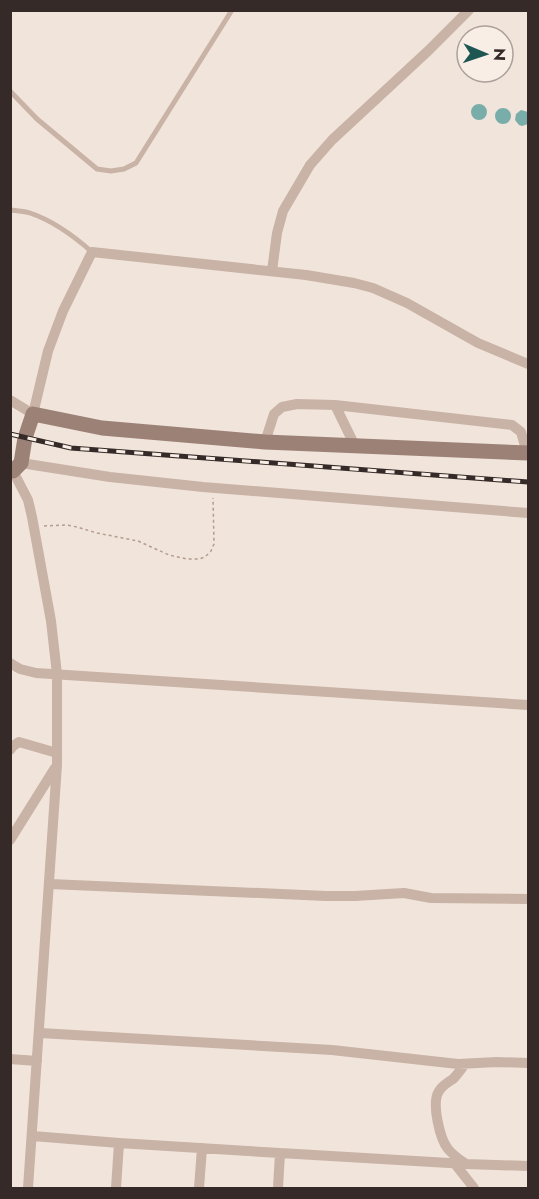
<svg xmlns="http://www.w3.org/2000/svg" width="539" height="1199" viewBox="0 0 539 1199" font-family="Jost,sans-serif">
  <rect width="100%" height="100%" fill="#f1e4da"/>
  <!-- water -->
  <path fill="#79adaa" d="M471 112a8 8 0 1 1 16 0a8 8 0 1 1-16 0Z
    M495 116a8 8 0 1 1 16 0a8 8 0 1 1-16 0Z
    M 521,110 L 528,112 L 528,124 L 522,126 L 519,125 L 515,120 L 516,114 Z"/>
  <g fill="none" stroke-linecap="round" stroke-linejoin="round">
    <!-- path -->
    <path stroke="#b49c90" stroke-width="1.5" stroke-dasharray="3 3" stroke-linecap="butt" d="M 44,526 L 67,525 L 77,527 L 97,533 L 138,541 L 169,555 L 187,559 L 199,559 L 205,557 L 211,551 L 214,544 L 213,498"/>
    <!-- lane -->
    <path stroke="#c9b2a6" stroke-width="5" d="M 10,91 L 37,119 L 97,169 L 111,171 L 124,169 L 136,163 L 232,10
      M 10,210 C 17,211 24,211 30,213 C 51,220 75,237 92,252"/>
    <!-- street -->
    <path stroke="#c9b2a6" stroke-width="10" d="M 272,271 L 277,233 L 283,211 L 310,165 L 332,140 L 428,51 L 469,10
      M 10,400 L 33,414 L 48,351 L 63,311 L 92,252 L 306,275 L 354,283 L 373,288 L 407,303 L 478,343 L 528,364
      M 335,405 L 355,446
      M 265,442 L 274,414 L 282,407 L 297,404 L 335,405 L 512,425 L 521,432 L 527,453
      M 21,463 L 110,477 L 203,487 L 528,513
      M 13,471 L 28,500 L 32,517 L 51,621 L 57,674 L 57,765 L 28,1188
      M 10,663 L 20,669 L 36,673 L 528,705
      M 10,750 L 13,746 L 19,742 L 57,753
      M 10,840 L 55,768
      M 50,884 L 326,896 L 355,896 L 404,893 L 431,898 L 528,899
      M 40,1033 L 332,1050 L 458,1064 L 497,1062 L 528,1063
      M 10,1059 L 37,1061
      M 465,1064 C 461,1069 458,1074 453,1079 C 448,1082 442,1086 439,1091 C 431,1103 440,1139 448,1149 C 453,1155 460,1160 466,1164
      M 33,1136 L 119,1143 L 280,1153 L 278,1188
      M 280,1153 L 466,1164 L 528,1166
      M 455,1164 L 474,1188
      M 116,1188 L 119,1143
      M 199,1188 L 202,1148"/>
    <!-- secondary -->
    <path stroke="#9c8177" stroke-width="15" d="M 10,471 L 13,471 L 21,463 L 25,438 L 33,414 L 102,428 L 265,442 L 528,453"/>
    <!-- rail casing -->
    <g stroke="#352a27" stroke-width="5">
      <path id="rail" d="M 10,434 L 71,448 L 528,482"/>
    </g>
    <!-- rail -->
    <use href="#rail" stroke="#f9eee6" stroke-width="3" stroke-dasharray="9" stroke-linecap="butt"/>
  </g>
  <!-- border -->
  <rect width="539" height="1199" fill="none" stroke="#352a27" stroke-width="24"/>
  <!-- north arrow -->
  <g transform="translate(485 54) rotate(92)"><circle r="28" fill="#f9eee6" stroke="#aba09a" stroke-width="1.5"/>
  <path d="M0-4.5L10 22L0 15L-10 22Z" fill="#1d5653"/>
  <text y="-9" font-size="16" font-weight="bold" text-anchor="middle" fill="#352a27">N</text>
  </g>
</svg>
